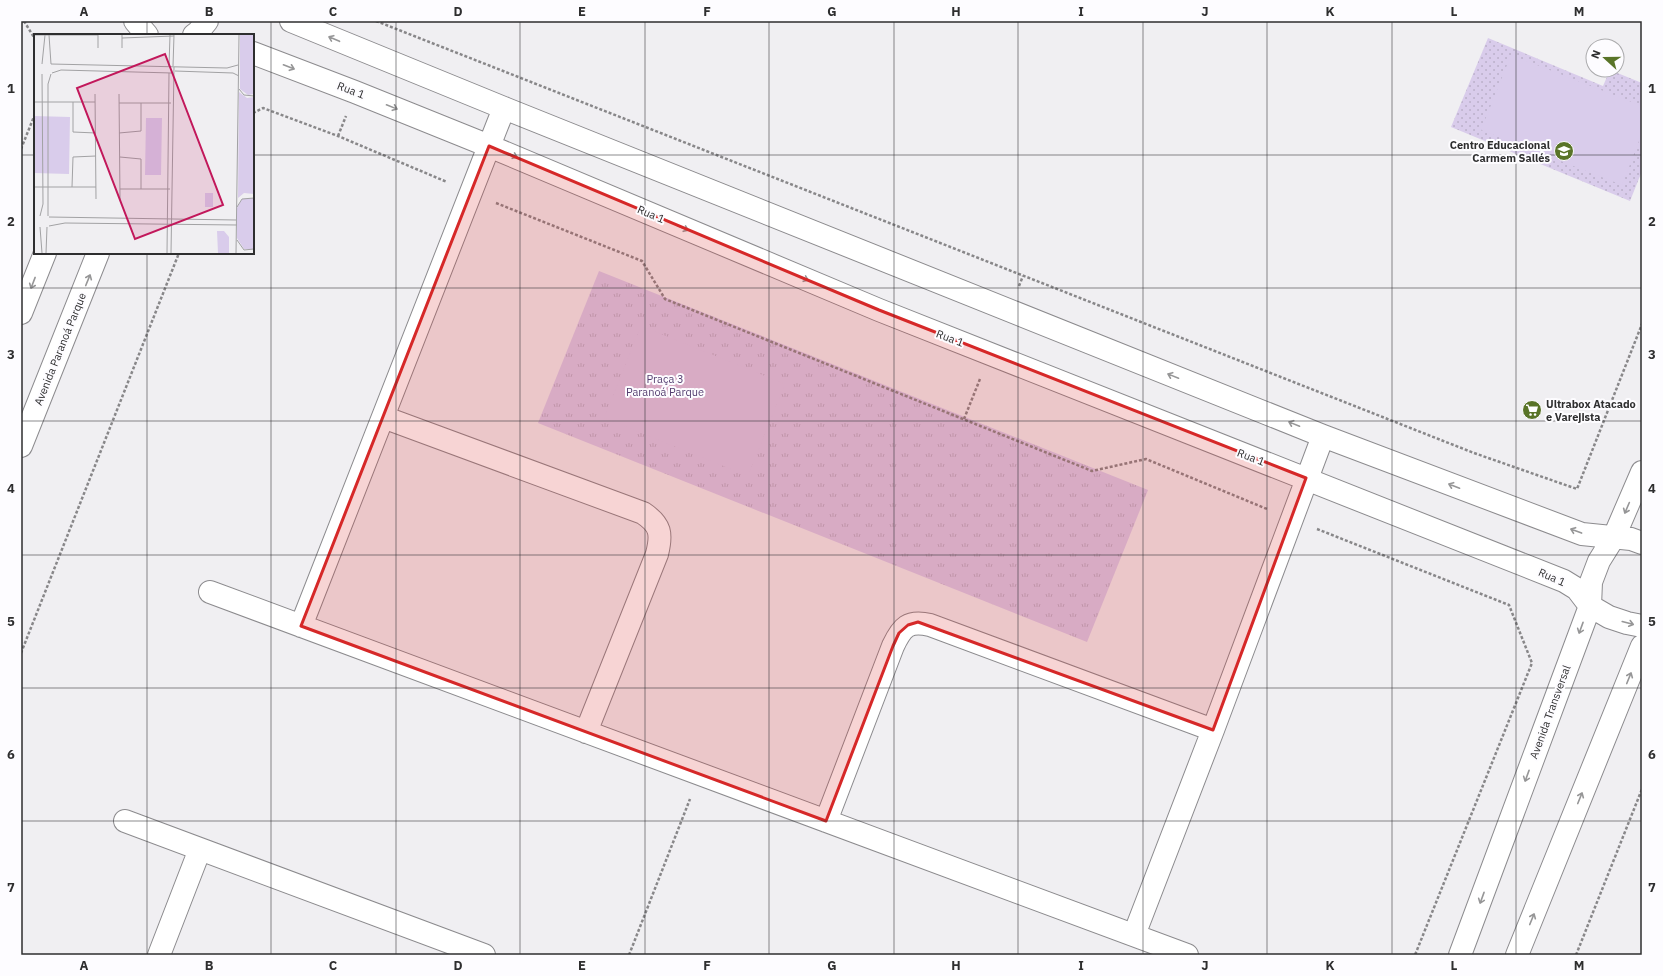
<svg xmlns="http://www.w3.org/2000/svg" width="1663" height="976" viewBox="0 0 1663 976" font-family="'IBM Plex Sans',sans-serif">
  <defs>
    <pattern id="grass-dots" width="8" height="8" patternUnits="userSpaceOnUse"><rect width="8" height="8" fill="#d9cceb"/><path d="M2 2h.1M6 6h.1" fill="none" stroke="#bbb0ca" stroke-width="1.8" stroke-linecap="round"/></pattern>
    <pattern id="park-tufts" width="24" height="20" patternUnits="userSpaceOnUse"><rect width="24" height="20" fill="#d9cceb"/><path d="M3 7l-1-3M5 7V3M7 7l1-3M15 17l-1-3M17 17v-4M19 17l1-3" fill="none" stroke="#bbb0ca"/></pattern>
  </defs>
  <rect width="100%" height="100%" fill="#f0eff2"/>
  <!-- grass -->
  <path fill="url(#grass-dots)" d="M 1488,38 L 1603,86 L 1610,70 L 1642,83 L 1642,171 L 1630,201 L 1451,127 Z"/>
  <!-- park -->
  <path fill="url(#park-tufts)" d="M 599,271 L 1148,490 L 1087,642 L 538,423 Z"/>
  <!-- garden -->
  <path fill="#d9cceb" d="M 1511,55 L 1642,106 L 1642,133 L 1622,185 L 1481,130 Z
    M 641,326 L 785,384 L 748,476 L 604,418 Z"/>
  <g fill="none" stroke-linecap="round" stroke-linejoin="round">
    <!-- minor casing -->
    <g stroke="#8c8b8e" stroke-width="24">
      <path id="minor" d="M 135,21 L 147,35
        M 291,21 L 504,108 L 1323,436 L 1582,534 L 1631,539 L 1642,543
        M 194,35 L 198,32 L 207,21
        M 253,53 L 355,92 L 489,146 L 879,310 L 1564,581 L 1577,589 L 1590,606 L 1609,617 L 1627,623 L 1642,626
        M 21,313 L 45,253
        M 383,417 L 643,513 C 661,525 662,534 657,554 L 586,732
        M 21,446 L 98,253
        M 210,592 L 1187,955
        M 301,626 L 504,108
        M 125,821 L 484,955
        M 826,821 L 893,646 C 902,627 908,620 930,625 L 1213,730
        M 1134,935 L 1213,730 L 1323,436
        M 159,955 L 200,849
        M 1460,955 L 1590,606 L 1591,582 L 1599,561 L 1614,537 L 1642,472
        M 1517,955 L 1642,646"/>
    </g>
    <!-- path -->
    <path stroke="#888789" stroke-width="2.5" stroke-dasharray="3 2" stroke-linecap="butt" d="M 24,21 L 35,39
      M 376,21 L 1474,453 L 1577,489 L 1642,324
      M 253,113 L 263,108 L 338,136 L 447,182
      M 338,136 L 346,116
      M 21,149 L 35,114
      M 496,203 L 642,261 L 665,299 L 1092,471 L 1146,459 L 1267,509
      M 1019,286 L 1023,276
      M 964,419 L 980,379
      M 1317,529 L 1509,605 L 1532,663 L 1415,955
      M 21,653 L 179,253
      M 629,955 L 690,799
      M 1576,955 L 1642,789"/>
    <!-- minor -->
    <use href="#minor" stroke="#fff" stroke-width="22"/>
  </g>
  <!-- one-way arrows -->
  <defs><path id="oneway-shaft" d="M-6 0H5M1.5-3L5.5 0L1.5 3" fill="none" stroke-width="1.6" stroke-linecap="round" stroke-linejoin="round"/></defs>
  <g stroke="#969697">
    <use href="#oneway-shaft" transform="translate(334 39) rotate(-157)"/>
    <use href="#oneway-shaft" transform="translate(289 67) rotate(21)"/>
    <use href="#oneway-shaft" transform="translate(392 107) rotate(22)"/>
    <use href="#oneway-shaft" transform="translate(512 155) rotate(23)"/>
    <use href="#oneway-shaft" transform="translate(683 228) rotate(23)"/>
    <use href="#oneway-shaft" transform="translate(803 278) rotate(23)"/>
    <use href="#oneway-shaft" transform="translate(88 280) rotate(-68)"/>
    <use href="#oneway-shaft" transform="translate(33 283) rotate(111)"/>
    <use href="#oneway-shaft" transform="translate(1173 376) rotate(-158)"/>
    <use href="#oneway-shaft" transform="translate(1294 424) rotate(-158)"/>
    <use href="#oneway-shaft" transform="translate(1454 486) rotate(-159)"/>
    <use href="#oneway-shaft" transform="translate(1627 508) rotate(113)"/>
    <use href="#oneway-shaft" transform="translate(1576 531) rotate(-160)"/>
    <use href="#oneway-shaft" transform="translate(1628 623) rotate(15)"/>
    <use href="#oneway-shaft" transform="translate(1581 628) rotate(110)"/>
    <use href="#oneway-shaft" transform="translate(1629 678) rotate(-68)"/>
    <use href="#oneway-shaft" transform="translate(1527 776) rotate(110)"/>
    <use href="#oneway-shaft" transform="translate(1580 798) rotate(-68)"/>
    <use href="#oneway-shaft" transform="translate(1482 898) rotate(110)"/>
    <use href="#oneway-shaft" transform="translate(1532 919) rotate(-68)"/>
  </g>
  <!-- marked area -->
  <path fill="#d62828" fill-opacity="0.2" stroke="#d62828" stroke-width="3" stroke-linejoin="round" d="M 489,146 L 879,310 L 1306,478 L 1213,730 L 918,622 L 908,625 L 899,633 L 893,646 L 826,821 L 301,626 Z"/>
  <!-- grid -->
  <path fill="none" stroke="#2e2e2f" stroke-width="1" stroke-opacity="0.55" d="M 147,21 L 147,35M 271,21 L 271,955M 396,21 L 396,955M 520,21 L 520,955M 645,21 L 645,955M 769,21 L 769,955M 894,21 L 894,955M 1018,21 L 1018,955M 1143,21 L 1143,955M 1267,21 L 1267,955M 1392,21 L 1392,955M 1516,21 L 1516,955M 21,155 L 35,155M 253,155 L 1642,155M 147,253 L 147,955M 21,288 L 1642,288M 21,421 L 1642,421M 21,555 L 1642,555M 21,688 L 1642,688M 21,821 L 1642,821"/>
  <!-- icons -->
  <defs>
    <g id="school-disc" transform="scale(1)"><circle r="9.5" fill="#597428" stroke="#fdfcff"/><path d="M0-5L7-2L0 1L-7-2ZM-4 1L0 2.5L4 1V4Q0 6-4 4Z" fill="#fff"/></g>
    <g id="supermarket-disc" transform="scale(1)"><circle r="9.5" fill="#597428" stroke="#fdfcff"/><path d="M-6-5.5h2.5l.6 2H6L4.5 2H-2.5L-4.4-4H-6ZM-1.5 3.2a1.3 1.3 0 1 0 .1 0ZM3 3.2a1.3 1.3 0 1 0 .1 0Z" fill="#fff"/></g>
  </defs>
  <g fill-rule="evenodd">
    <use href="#school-disc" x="1564" y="151"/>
    <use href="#supermarket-disc" x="1532" y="410"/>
  </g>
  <g text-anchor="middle" stroke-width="4" stroke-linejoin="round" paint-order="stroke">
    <!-- street labels -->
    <g font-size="11" fill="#2e2e2f" stroke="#fdfcff">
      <text transform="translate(351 90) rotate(21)" y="4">Rua 1</text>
      <text transform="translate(651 214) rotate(23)" y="4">Rua 1</text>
      <text transform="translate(950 338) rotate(21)" y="4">Rua 1</text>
      <text transform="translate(60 349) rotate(-68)" y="4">Avenida Paranoá Parque</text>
      <text transform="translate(1251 457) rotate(21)" y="4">Rua 1</text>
      <text transform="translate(1552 577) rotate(24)" y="4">Rua 1</text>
      <text transform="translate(1550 712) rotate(-70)" y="4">Avenida Transversal</text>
    </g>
    <!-- poi labels -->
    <g font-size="11" font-weight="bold" fill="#2e2e2f" stroke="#fdfcff" text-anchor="end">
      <text x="1550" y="149">Centro Educacional<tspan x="1550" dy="13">Carmem Sallés</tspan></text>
      <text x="1546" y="408" text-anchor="start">Ultrabox Atacado<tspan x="1546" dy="13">e Varejista</tspan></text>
    </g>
    <!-- park labels -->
    <g font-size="11" fill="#543e70" stroke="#fdfcff">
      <text x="665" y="383">Praça 3<tspan x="665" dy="13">Paranoá Parque</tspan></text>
    </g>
  </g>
  <!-- overview -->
  <g transform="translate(34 34)">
    <rect width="220" height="220" fill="#f0eff2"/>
    <path d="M 206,1 L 220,1 L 220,60 L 214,61 L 206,55 ZM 220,164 L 220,215 L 210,215 L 203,204 L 203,174 L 208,165 ZM 183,197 L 190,197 L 195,203 L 195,219 L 184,219 Z" fill="#d9cceb"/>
    <path d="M 205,58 L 213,64 L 220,63 L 220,160 L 210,159 L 204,164 ZM 0,82 L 36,83 L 35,140 L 0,139 ZM 112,84 L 128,84 L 127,141 L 111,141 Z" fill="#d9cceb"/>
    <path d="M 212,83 L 220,84 L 220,98 L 212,98 ZM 114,89 L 124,89 L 124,105 L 114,104 ZM 171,159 L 179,159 L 179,173 L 171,173 Z" fill="#d9cceb"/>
    <path fill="none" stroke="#a2a2a4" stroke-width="1" d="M 0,1 L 64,1M 15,1 L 17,30M 64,1 L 64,14M 88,1 L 88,14M 88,4 L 140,2M 8,30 L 11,1M 17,30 L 193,34 L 204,31M 135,32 L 136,1M 139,32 L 140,1M 141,37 L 199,39 L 205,42M 18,39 L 27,36 L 138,39M 205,55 L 210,61 L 220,62M 61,60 L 62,165M 85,60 L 86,165M 0,68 L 61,68M 39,68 L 39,98 L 62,99M 85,69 L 137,69M 85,99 L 107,97 L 107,69M 86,123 L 107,125 L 107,155M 0,153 L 62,153M 38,153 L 39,123 L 62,122M 86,155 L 136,155M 203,173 L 208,165 L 220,164M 6,182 L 9,170 L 8,40M 14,182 L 14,50 L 17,40M 15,183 L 202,186M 15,192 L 31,189 L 203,191M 6,193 L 8,219M 203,206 L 210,216 L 220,215M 12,219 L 13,193M 133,219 L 135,39M 137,219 L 140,33M 202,219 L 205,1"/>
    <path fill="#c2185b" fill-opacity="0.15" stroke="#c2185b" stroke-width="2" d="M 131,20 L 189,171 L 101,205 L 43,54 Z"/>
    <rect width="220" height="220" fill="none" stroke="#2e2e2f" stroke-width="2"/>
  </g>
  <!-- border -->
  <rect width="1663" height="976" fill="none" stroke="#fdfcff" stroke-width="44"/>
  <!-- north arrow -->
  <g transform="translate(1605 58) rotate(291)"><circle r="19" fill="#fdfcff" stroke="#aaaaac"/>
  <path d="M0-3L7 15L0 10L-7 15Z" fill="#597428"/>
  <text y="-6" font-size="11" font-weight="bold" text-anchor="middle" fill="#2e2e2f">N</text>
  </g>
  <rect x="22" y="22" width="1619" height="932" fill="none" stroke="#2e2e2f" stroke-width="1.5"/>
  <g font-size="13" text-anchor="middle" font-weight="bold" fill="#2e2e2f">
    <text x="84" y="16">A</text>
    <text x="209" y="16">B</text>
    <text x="333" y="16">C</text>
    <text x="458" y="16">D</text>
    <text x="582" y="16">E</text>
    <text x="707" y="16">F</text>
    <text x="832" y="16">G</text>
    <text x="956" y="16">H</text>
    <text x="1081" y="16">I</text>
    <text x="1205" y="16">J</text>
    <text x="1330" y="16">K</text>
    <text x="1454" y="16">L</text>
    <text x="1579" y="16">M</text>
    <text x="11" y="93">1</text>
    <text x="1652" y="93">1</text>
    <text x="11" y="226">2</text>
    <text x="1652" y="226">2</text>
    <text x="11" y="359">3</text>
    <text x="1652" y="359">3</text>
    <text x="11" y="493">4</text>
    <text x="1652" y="493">4</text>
    <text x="11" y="626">5</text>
    <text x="1652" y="626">5</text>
    <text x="11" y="759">6</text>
    <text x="1652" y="759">6</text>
    <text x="11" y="892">7</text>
    <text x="1652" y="892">7</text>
    <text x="84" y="970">A</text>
    <text x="209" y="970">B</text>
    <text x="333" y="970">C</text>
    <text x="458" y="970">D</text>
    <text x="582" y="970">E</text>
    <text x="707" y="970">F</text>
    <text x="832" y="970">G</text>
    <text x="956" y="970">H</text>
    <text x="1081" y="970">I</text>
    <text x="1205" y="970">J</text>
    <text x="1330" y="970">K</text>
    <text x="1454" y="970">L</text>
    <text x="1579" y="970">M</text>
  </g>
</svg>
